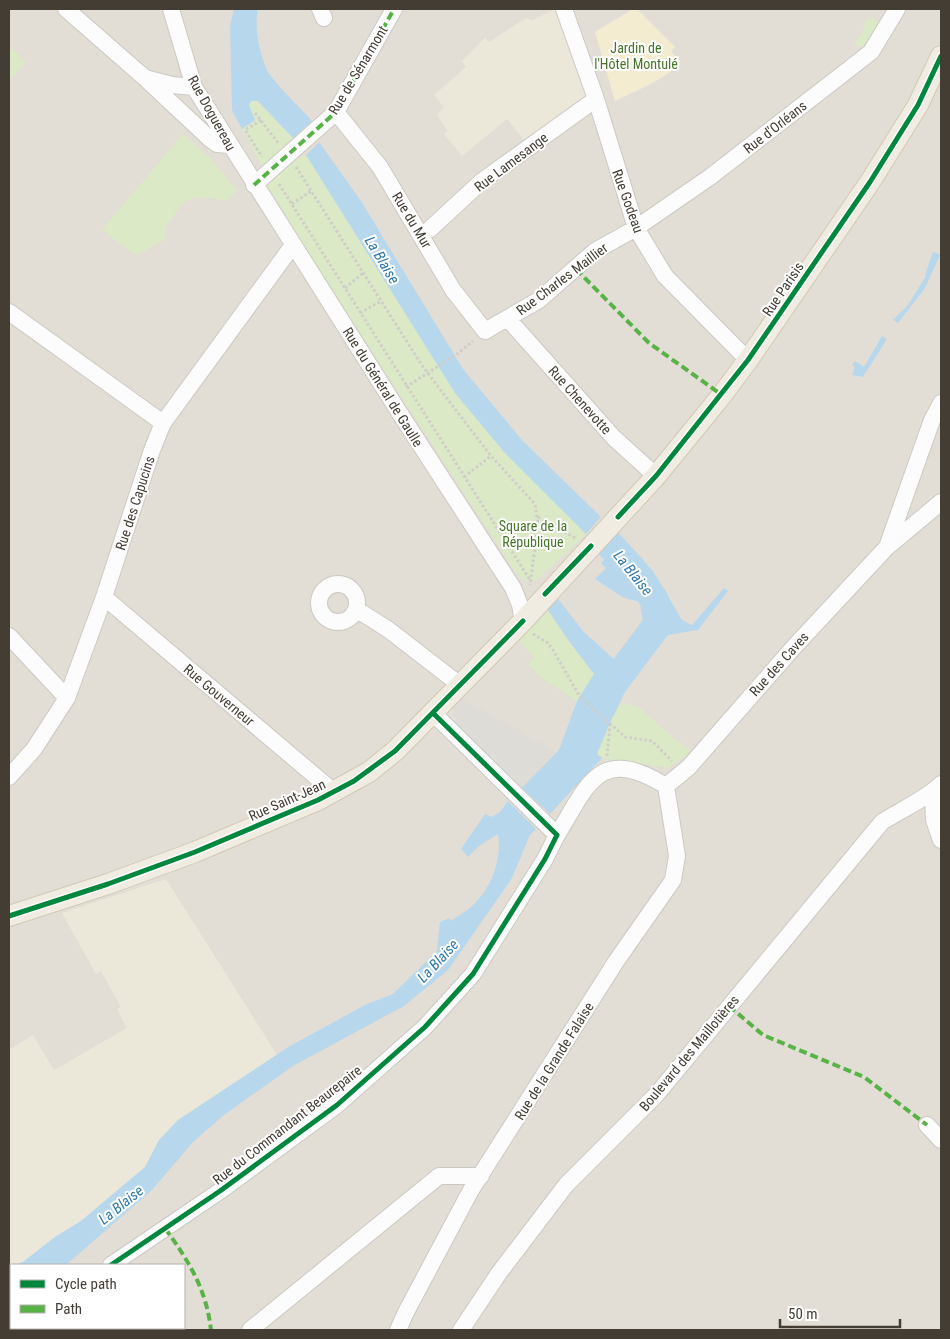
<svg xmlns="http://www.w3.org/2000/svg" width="950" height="1339" viewBox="0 0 950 1339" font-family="'Roboto Condensed',sans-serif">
  <rect width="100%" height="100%" fill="#eeede8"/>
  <!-- residential -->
  <path fill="#e3ded5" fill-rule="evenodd" d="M 9,9 L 941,9 L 941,1330 L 9,1330 ZM 11,1265 L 184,1265 L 184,1328 L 11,1328 Z"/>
  <!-- education -->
  <path fill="#ece8d9" d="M 555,9 L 588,97 L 524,140 L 507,119 L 462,156 L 444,134 L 448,131 L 437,115 L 444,107 L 434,95 L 466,67 L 462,61 L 485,38 L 489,42 L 526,18 L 533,20 Z
    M 166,879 L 277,1055 L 178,1120 L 159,1140 L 145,1167 L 81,1221 L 55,1237 L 23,1262 L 9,1268 L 9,1050 L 33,1035 L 54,1070 L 127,1028 L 117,1009 L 121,1007 L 101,971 L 96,974 L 62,913 Z"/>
  <!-- green -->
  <path fill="#dbe9c7" d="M 868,17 L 884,24 L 867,49 L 853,44 L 861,35 Z
    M 9,46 L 26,62 L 9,82 Z
    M 255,100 L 293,138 L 262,166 L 242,129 L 255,121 L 249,106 L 251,101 Z
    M 183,134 L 212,160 L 237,190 L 228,200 C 198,200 192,187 172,218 C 167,225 163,231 166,239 L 136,255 L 102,230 Z
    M 306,155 L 455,393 L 505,453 L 586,534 L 536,581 L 525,581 L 516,573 L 264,186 L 290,163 Z
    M 546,607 L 568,640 L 594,674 L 577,701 L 541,678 L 528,664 L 534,657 L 517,639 Z
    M 620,700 L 628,705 L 637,706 L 691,752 L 668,768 L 602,758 L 597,754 Z"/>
  <!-- sand -->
  <path fill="#f3ecd1" d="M 633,9 L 637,9 L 675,47 L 671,51 L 680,61 C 670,78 633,92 615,101 L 595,32 Z"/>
  <!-- parking -->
  <path fill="#dddcd7" d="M 462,698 L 556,752 L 522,788 L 456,726 L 453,708 Z"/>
  <!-- water -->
  <path fill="#b7d7ed" d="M 234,9 L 258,9 C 254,27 259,52 267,70 C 272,81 303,110 312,121 L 293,138 L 258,101 L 251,101 L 249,105 L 255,120 L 242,129 L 232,110 L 230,26 Z
    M 319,142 L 361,201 L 463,369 L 522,440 L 601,517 L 586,534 L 505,453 L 455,393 L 306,155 Z
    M 933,252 L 940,255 L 925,288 L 898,323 L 893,320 L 908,305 L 926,276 L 925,275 Z
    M 882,336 L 887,339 L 863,377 L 852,375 L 855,367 L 852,365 L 855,361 L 864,367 Z
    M 619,536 L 653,571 L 682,620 L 692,625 L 724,588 L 728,591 L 698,630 L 657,637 L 654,640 L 641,629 L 650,615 L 645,603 L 624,598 L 595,579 L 606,568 L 601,563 L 605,559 L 603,552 Z
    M 556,596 L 583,631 L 615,660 L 612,664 L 627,682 L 597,754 L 602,758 L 550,814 L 522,788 L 559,750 L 577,701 L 594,674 L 568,640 L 546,607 Z
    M 508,801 L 536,829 L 530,835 L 512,878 L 448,970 L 404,1006 L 293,1066 L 224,1115 L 193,1142 L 152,1190 L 66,1265 L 14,1265 L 23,1262 L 55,1237 L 81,1221 L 145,1167 L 159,1140 L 178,1120 L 290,1046 L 367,1004 L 393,994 L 437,951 L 440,922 L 449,918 L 451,921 C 458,916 467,911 473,905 C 492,887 502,859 498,834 L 479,846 L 468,857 L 461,849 L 485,814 L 491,817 L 500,812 Z"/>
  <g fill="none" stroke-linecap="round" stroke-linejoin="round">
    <!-- river -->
    <path stroke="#b7d7ed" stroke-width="29" d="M 602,707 L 612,685 L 658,624 L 654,599 L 632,569 L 610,545"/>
    <!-- minor casing -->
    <g stroke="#cbc9c3" stroke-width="18">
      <path id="minor" d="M 66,9 L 145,78 L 172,85 L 194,87
        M 171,9 L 194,87 L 399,412 L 513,588 L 520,605 L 523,621
        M 320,9 L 324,18
        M 564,9 L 596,99 L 636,228 L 665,276 L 748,360
        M 148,81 L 209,138 L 217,144 L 229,145
        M 336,112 L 380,167 L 453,290 L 485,331 L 539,300 L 595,251 L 636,228 L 710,177 L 871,52 L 897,9
        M 254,185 L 336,112 L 394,9
        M 430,229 L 482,181 L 596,99
        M 9,312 L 163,423
        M 508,319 L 614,438 L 656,476
        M 887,547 L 941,502
        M319 603a19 19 0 1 1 38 0a19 19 0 1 1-38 0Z
        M 104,597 L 334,792
        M 356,609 L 389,630 L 460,685
        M 9,636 L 67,698
        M 9,777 L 34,749 L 67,698 L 104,597 L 152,450 L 163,423 L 293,245
        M 666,786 L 689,767 L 793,648 L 887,547 L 932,420 L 941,403
        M 933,793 L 934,820 L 941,840
        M 557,835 C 589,783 599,745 666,786
        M 927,1125 L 941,1140
        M 111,1265 L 220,1191 L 337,1105 L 425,1027 L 473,974 L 545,859 L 557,835 L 433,713
        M 15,1330 L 19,1328
        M 250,1330 L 439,1176 L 481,1176
        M 398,1330 L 406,1312 L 471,1190 L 617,960 L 673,880 L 677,856 L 666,786
        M 461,1330 L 499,1273 L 566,1185 L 657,1094 L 882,822 C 899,811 929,797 941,784"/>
    </g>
    <!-- major casing -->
    <g stroke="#d1c9b5" stroke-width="22">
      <path id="major" d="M 9,916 L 108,884 L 195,852 L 318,800 L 369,772 L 395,751 L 523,621 L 656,476 L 722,395 L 748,360 L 870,182 L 918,105 L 941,56"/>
    </g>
    <!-- path -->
    <path stroke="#d0cdc9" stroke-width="3" stroke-dasharray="2.5 2.5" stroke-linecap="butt" d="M 255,113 L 279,144
      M 261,120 L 245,130 L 262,157
      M 296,167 L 423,367 L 491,456 L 535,504 L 538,524 L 530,585
      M 279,184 L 530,580
      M 292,204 L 311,191
      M 345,288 L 363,273
      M 360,313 L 381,301
      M 406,387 L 457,354 L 473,341
      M 464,477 L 491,456
      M 538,517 L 577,539
      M 533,634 L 548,643 L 553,650 L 580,697 L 625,737 L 652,741 L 672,761
      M 607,756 L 610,725"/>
    <!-- minor -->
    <use href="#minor" stroke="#fcfcfc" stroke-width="16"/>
    <!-- major -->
    <use href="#major" stroke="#f1ece2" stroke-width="20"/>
    <!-- quiet -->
    <path stroke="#57b346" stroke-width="4" stroke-dasharray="8 4" stroke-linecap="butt" d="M 254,185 L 336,112 L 394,9
      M 576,269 L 649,343 L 722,395
      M 729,1006 L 763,1035 L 864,1077 L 927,1125
      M 165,1228 C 189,1262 206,1288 211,1330"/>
    <!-- cycleway casing -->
    <g stroke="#fff" stroke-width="8">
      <path id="cycleway" d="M 618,517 L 656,476 L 748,360 L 870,182 L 918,105 L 941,56
        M 545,594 L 591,546
        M 9,916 L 108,884 L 195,852 L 318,800 L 354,781 L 395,751 L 523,621
        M 111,1265 L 220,1191 L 337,1105 L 425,1027 L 473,974 L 545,859 L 557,835 L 433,713"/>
    </g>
    <!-- cycleway -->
    <use href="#cycleway" stroke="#00873e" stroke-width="5"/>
  </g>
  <g text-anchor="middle" stroke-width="4" stroke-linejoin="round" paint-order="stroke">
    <!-- park labels -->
    <g font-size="14" fill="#457528" stroke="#fff">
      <text x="636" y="53">Jardin de<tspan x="636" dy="16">l'Hôtel Montulé</tspan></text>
      <text x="533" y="531">Square de la<tspan x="533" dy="16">République</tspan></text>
    </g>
    <!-- street labels -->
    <g font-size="14" fill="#443d34" stroke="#fff">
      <text transform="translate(358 70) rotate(-59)" y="5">Rue de Sénarmont</text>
      <text transform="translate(212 113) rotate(61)" y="5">Rue Doguereau</text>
      <text transform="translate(775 127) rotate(-38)" y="5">Rue d'Orléans</text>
      <text transform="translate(511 162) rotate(-37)" y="5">Rue Lamesange</text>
      <text transform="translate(628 201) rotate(70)" y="5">Rue Godeau</text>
      <text transform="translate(412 220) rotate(59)" y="5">Rue du Mur</text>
      <text transform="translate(562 279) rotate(-37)" y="5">Rue Charles Maillier</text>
      <text transform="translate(783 289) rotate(-56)" y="5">Rue Parisis</text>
      <text transform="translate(383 387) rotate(58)" y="5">Rue du Général de Gaulle</text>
      <text transform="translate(580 400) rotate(48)" y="5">Rue Chenevotte</text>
      <text transform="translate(135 503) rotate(-72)" y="5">Rue des Capucins</text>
      <text transform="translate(779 664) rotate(-48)" y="5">Rue des Caves</text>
      <text transform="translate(219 695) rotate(40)" y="5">Rue Gouverneur</text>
      <text transform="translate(287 800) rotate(-24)" y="5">Rue Saint-Jean</text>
      <text transform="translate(689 1053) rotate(-50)" y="5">Boulevard des Maillotières</text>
      <text transform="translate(554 1061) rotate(-58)" y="5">Rue de la Grande Falaise</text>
      <text transform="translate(287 1125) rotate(-38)" y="5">Rue du Commandant Beaurepaire</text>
    </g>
    <!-- water labels -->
    <g font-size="15" font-style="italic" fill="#2e78ae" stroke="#fff">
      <text transform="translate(382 260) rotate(59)" y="5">La Blaise</text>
      <text transform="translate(633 573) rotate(51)" y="5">La Blaise</text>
      <text transform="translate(438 961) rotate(-47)" y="5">La Blaise</text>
      <text transform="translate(121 1205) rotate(-39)" y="5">La Blaise</text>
    </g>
  </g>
  <!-- border -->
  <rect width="950" height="1339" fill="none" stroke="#443d34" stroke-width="20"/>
  <!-- legend -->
  <rect x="10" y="1264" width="175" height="65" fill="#ffffff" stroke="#b4b1ae"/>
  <rect x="20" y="1280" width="25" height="8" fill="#00873e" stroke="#b4b1ae"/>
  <text x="55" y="1289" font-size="15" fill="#443d34">Cycle path</text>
  <rect x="20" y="1305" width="25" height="8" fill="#57b346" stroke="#b4b1ae"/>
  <text x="55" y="1314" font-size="15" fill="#443d34">Path</text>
  <!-- scale -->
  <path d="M780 1319v8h120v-8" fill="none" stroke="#443d34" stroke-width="2.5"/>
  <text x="788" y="1319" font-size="15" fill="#443d34" stroke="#ffffff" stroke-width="4" paint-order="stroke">50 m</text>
</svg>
